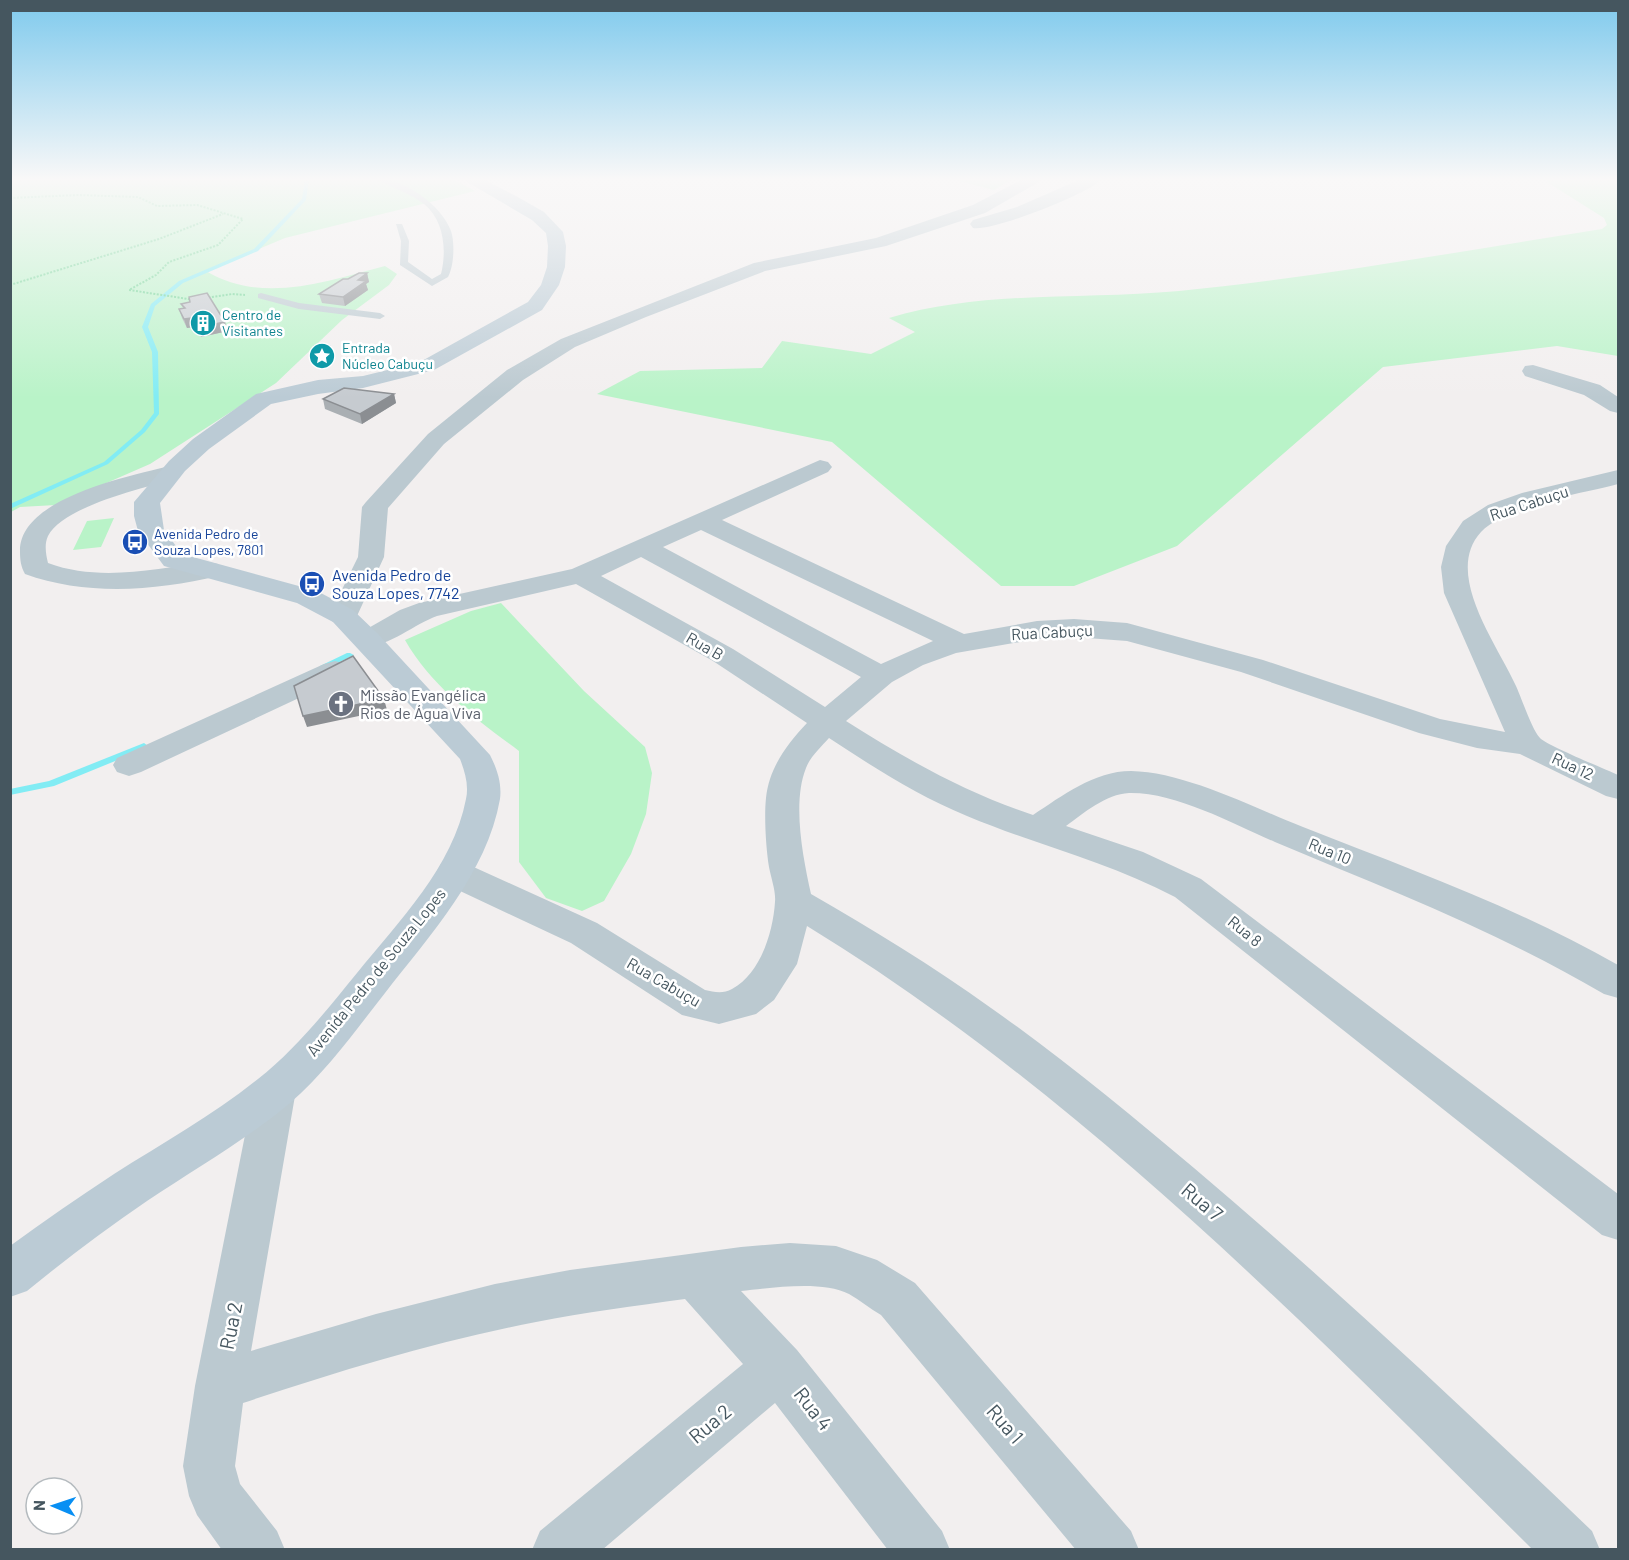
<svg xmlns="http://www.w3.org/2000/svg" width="1629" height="1560" viewBox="0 0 1629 1560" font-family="Barlow,sans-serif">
  <rect width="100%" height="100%" fill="#f2efef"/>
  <!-- green -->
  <path fill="#b9f3c8" d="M 10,179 L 453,179 L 475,191 L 285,238 L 206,271 C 263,305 326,281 385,266 L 397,274 L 389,285 L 342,320 L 276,383 L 150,464 L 56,505 L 20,507 L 11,512 Z
    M 951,179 L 1012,179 L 994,190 Z
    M 1549,179 L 1618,179 L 1618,356 L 1557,346 L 1383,367 L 1177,546 L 1074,586 L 1001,586 L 832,442 L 597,394 L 640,371 L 762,368 L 782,341 L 871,354 L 915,332 L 889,318 C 983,290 1082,300 1179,291 C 1321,277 1461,251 1602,229 L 1607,225 L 1604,218 L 1547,182 Z
    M 114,518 L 101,547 L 73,550 L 87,521 Z
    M 501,603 L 584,691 L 645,747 L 652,773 L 646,814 L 631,854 L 604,901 L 582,911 L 546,898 L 519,862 L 519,751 C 477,720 431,686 405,640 L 471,611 Z"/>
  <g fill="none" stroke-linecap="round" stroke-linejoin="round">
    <!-- stream -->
    <path fill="#82ecf4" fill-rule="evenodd" d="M 305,179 L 309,179 L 306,200 L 258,251 L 183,283 L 155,306 L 148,327 L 158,352 L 159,414 L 145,432 L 108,464 L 10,509 L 10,504 L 104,462 L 141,430 L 154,413 L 152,352 L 142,327 L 151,304 L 179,281 L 254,249 L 302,199 Z
      M 347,653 L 350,653 L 354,655 L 327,668 L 321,668 L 320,666 Z
      M 144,743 L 148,746 L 147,748 L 54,786 L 10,795 L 10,789 L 49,781 Z"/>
    <!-- path -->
    <path stroke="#6ed594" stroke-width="2" stroke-dasharray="2 1.5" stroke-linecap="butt" d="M 10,198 L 78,195 L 138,197 L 157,206 L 197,205 L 243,219 L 218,245 L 169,262 L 156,275 L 129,290 L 195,300
      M 10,285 L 159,239 L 223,214
      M 205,298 L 232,294 L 245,295"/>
    <!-- lane -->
    <path fill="#bbc9d0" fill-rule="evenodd" d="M 377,179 C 404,179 441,204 451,231 C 455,243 454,266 448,277 L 432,286 L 400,265 L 401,241 L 396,224 L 402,224 L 409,241 L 408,262 L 432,279 L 441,274 C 447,250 444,220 424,204 C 410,193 392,188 377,179 Z
      M 261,293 L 299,303 L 380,313 L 385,316 L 380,319 L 299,309 L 258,298 L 258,294 Z"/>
    <!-- street -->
    <path fill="#bbc9d0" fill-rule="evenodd" d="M 1023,179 L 1044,179 L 985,213 L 886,246 L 765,271 L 646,317 L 575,347 L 523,380 L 444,444 L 388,508 L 384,557 L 357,616 L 353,622 L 343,624 L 333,622 L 329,616 L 358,557 L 362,507 L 366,502 L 428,434 L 507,370 L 561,339 L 754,263 L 876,238 L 973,205 Z
      M 1081,179 L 1102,179 C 1089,194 991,232 973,228 L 970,224 L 973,220 L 1017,207 Z
      M 1533,365 L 1600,385 L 1618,397 L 1618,413 L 1610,411 L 1584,395 L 1525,376 L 1522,371 L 1525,366 Z
      M 820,460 L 828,462 L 832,467 L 828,472 L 722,520 L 964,634 L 1037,621 L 1074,619 L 1127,623 L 1263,660 L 1440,719 L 1505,732 L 1444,593 L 1441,567 L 1446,546 L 1463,521 L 1488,505 L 1522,493 L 1618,470 L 1618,484 C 1581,494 1508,504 1481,532 C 1443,573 1497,644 1515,684 C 1521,696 1532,730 1540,738 C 1546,745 1605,769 1618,775 L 1618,799 L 1606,796 L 1520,754 L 1477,748 L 1419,733 L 1241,672 L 1127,641 L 1074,637 L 1037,639 L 956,653 L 923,665 L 892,682 L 846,721 C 906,759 966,793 1033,815 C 1062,796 1094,771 1131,771 C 1185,772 1252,807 1303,827 C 1410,869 1518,908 1618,965 L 1618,998 L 1604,994 C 1499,932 1387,889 1275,842 C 1233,824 1176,792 1129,793 C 1106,794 1084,813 1066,826 L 1143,852 L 1201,879 L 1618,1194 L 1618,1240 L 1602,1235 L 1175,897 C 1109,862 1036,845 967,816 C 918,796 873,767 829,738 C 821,747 810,757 806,768 C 792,803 803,858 811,894 C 872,929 933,966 991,1008 C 1061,1057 1128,1113 1194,1168 C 1331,1284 1462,1407 1592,1531 L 1600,1550 L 1533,1550 C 1308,1327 1079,1092 807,926 L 797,964 L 774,1000 L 756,1014 L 719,1024 L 682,1015 L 571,943 L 441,882 L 436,873 L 441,864 L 454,860 L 467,864 L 597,923 L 705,990 C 714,992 723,994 732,989 C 760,974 773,933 775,902 C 776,891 771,878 769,867 C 766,848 764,817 766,798 C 769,768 787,744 807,723 L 713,661 L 576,584 L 437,616 C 414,624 382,652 358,646 L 354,640 L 358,634 L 400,610 L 419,603 L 572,569 ZM 701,530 L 933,641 L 881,664 L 663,547 ZM 641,557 L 861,677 L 825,707 L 733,649 L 601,576 Z
      M 170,466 L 179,468 L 182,473 L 179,478 C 147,487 63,506 48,536 C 44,544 46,555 48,563 C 99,582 155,569 208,562 L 218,564 L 221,570 L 218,576 C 156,591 85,596 25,574 C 21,567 20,560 20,552 C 18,498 130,476 170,466 Z
      M 335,661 L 346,664 L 350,670 L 346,676 L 141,772 L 129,776 L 117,772 L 113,765 L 117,758 L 324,664 Z
      M 275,1073 L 290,1078 L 296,1090 L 251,1351 L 376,1314 L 495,1284 L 570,1270 L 741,1247 L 790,1243 L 836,1246 L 877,1260 L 915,1283 L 1131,1531 L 1139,1550 L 1076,1550 L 881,1315 C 870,1309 860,1300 849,1294 C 822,1280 771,1288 741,1291 L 797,1350 L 942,1531 L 950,1550 L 888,1550 L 775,1403 L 602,1550 L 532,1550 L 540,1531 L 743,1364 L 685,1299 C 635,1306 585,1312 536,1322 C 437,1341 339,1371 243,1403 L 235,1466 L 240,1484 L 277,1531 L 285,1550 L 222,1550 L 197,1515 L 189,1496 L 183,1466 L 195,1386 L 254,1090 L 260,1078 Z"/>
    <!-- secondary -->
    <path fill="#bbcbd5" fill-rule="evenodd" d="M 462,179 L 483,179 L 516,196 L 544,212 L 563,232 L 566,246 L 565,267 L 559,285 L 542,310 L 434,370 L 363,388 L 318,394 L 271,404 L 209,449 L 185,471 L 160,503 L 164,530 L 182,554 L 317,591 L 353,610 L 378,634 L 490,755 C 497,769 502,783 500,799 C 487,873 430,935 385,993 C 355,1031 327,1071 290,1103 C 246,1140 195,1169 147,1201 C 106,1229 66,1259 27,1291 L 10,1297 L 10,1246 C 44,1221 79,1197 114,1174 C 163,1143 213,1115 258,1079 C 296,1049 326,1011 357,973 C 399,921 453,867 466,799 C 469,785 465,772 460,759 L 333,622 L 297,603 L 164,566 L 138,531 L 134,516 L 134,502 L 169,461 L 193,439 L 256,394 L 318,380 L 363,376 L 420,362 L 528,302 L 541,285 L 547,267 L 548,246 L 546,233 L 532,220 Z"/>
  </g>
  <!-- wall -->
  <path fill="#aaafb3" d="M 367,273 L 369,282 L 366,284 L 368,290 L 345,306 L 322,303 L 319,294 L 348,279 Z
    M 190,302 L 228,331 L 201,337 L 194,327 L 187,328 L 182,318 L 179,309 L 183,308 L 181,304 Z
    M 394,394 L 396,403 L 362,424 L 325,409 L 323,399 Z"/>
  <!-- shaded-wall -->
  <path fill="#8b8e92" d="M 367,273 L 369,282 L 366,284 L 368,290 L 345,306 L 343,297 L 358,280 Z
    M 191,318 L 194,327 L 187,328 L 184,319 Z
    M 225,322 L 228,331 L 201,337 L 199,327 Z
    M 394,394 L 396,403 L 362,424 L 360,414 Z
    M 384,699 L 387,710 L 307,727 L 303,716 Z"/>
  <!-- building -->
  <path fill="#c6cbd0" stroke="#8b8e92" stroke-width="1.5" d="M 359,273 L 367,273 L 358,280 L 366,281 L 343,297 L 319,294 L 343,279 L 348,279 Z
    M 207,293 L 225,322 L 199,327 L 191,318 L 184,319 L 179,309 L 185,308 L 181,304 L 190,302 L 189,297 Z
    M 344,388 L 394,394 L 360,414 L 323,399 Z
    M 353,656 L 384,699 L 303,716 L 294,686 Z"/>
  <!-- sky -->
  <linearGradient id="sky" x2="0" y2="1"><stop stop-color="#7fcaed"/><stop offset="0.45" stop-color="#f9f8f8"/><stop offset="1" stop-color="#f9f8f8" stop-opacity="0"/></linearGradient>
  <rect width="1629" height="398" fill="url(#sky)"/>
  <!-- icons -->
  <defs>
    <g id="building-disc" transform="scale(1.35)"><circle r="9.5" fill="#0f9aa8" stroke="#fff"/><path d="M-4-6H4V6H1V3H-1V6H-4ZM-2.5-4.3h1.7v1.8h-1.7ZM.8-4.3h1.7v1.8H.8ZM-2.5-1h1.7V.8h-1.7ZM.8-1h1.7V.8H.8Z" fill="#fff"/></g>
    <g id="sight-disc" transform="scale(1.35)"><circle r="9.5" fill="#0f9aa8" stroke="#fff"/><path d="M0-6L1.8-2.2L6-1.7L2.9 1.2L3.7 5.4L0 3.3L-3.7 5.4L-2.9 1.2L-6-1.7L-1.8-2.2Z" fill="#fff"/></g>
    <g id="bus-disc" transform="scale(1.35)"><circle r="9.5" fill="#1a4fb4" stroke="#fff"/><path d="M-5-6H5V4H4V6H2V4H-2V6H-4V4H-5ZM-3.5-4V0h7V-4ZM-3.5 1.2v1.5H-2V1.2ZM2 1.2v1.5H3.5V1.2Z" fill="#fff"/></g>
    <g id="church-disc" transform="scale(1.35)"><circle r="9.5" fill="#6b7280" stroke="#fff"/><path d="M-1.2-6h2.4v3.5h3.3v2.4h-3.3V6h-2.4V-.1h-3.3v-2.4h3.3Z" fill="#fff"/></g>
  </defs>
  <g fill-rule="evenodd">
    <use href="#building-disc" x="203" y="323"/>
    <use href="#sight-disc" x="322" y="356"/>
    <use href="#bus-disc" x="135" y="542"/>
    <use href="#bus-disc" x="312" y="584"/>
    <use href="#church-disc" x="341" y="704"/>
  </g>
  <g text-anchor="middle" stroke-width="5" stroke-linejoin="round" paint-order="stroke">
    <!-- far-culture labels -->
    <g font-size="14" fill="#0d838f" stroke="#fff" text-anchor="start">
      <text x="222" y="320">Centro de<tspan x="222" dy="16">Visitantes</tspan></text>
      <text x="342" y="353">Entrada<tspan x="342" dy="16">Núcleo Cabuçu</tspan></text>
    </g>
    <!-- far-transit labels -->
    <g font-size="14" fill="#164399" stroke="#fff" text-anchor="start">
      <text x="154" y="539">Avenida Pedro de<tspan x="154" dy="16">Souza Lopes, 7801</tspan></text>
    </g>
    <!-- street labels -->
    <g font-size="16" fill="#45565f" stroke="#fff">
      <text transform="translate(1529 503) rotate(-18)" y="6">Rua Cabuçu</text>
      <text transform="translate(1052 632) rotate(-3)" y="6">Rua Cabuçu</text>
      <text transform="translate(705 646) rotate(30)" y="6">Rua B</text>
      <text transform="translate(1573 766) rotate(25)" y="6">Rua 12</text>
      <text transform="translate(1330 851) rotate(22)" y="6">Rua 10</text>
      <text transform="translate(1245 931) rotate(39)" y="6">Rua 8</text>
      <text transform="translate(376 972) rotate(-51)" y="6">Avenida Pedro de Souza Lopes</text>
      <text transform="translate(664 982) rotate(30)" y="6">Rua Cabuçu</text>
    </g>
    <!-- transit labels -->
    <g font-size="16" fill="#164399" stroke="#fff" text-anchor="start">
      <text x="332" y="581">Avenida Pedro de<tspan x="332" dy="18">Souza Lopes, 7742</tspan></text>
    </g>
    <!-- worship labels -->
    <g font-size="16" fill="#5b616d" stroke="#fff" text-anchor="start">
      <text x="360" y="701">Missão Evangélica<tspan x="360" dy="18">Rios de Água Viva</tspan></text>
    </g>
    <!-- near-street labels -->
    <g font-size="20" fill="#45565f" stroke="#fff">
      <text transform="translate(1202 1202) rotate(40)" y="7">Rua 7</text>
      <text transform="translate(231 1326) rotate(-79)" y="7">Rua 2</text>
      <text transform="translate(813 1409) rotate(52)" y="7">Rua 4</text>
      <text transform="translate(710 1424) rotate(-40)" y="7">Rua 2</text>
      <text transform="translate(1005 1424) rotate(49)" y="7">Rua 1</text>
    </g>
  </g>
  <!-- border -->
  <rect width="1629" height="1560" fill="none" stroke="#45565f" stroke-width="24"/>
  <!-- north arrow -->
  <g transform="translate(54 1506) rotate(272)"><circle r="28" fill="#ffffff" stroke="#b5bbbf" stroke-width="1.5"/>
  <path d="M0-4.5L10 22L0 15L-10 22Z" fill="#088ff3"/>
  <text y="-9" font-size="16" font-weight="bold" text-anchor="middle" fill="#45565f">N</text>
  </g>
</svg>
